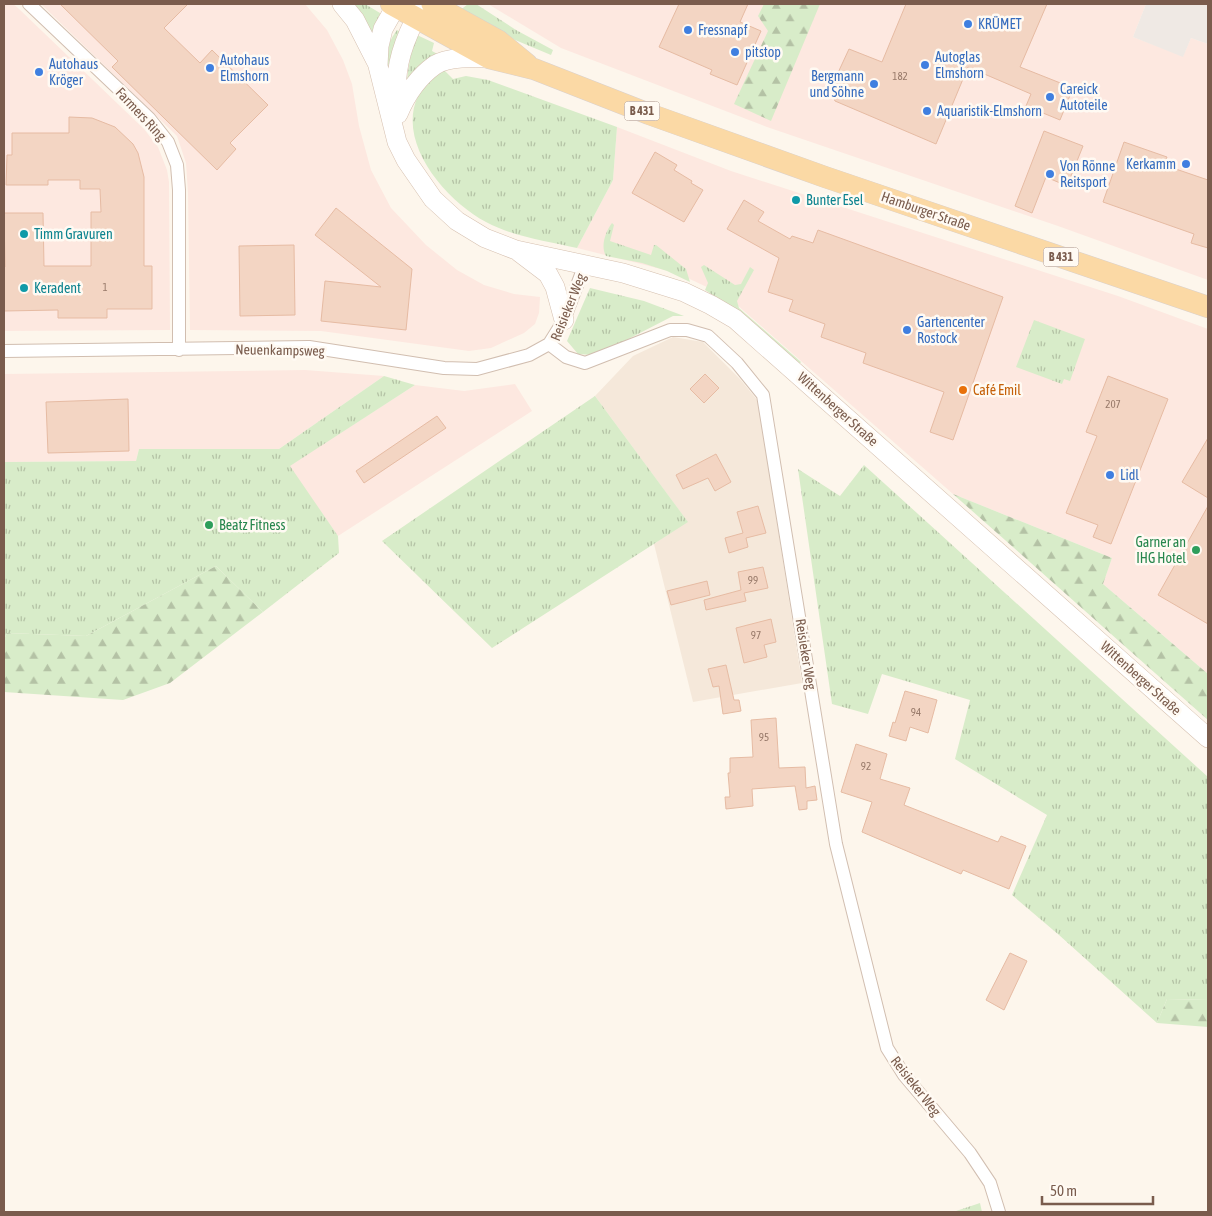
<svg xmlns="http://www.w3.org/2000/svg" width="1212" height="1216" viewBox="0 0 1212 1216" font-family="'Asap Condensed',sans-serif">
  <defs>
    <pattern id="grass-tufts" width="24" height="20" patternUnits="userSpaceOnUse" patternTransform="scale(1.25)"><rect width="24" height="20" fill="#d8ecc9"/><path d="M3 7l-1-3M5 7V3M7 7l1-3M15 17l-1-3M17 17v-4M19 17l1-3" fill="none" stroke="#b4c2a5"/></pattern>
    <pattern id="forest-firs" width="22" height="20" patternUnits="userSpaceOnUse" patternTransform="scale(1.25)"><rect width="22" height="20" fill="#d8ecc9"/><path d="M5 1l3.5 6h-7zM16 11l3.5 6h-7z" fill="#b4c2a5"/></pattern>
  </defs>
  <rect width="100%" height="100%" fill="#fdf6ec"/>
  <!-- residential -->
  <path fill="#f5e8da" d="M 673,337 L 703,342 L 740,379 L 758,401 L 802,683 L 693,702 L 654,544 L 687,521 L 595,396 L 633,356 Z"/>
  <!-- commercial -->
  <path fill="#fde8e0" d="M 4,4 L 13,4 L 18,8 L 144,129 L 158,147 L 167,170 L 169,182 L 170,330 L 4,331 Z
    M 41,4 L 305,4 L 327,30 L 343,60 L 352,84 L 359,126 L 371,170 L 391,208 L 426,245 L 457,270 L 484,285 L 514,294 L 540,297 L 539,313 L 535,324 L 524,333 L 491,348 L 469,351 L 321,331 L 190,330 L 188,193 L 186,163 L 177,136 Z
    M 488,4 L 1146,4 L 1133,37 L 1183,56 L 1191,38 L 1208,44 L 1208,280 L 1058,226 L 767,127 L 561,48 Z
    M 617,127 L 731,171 L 1118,296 L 1208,329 L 1208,674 L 1103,584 L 1112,558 L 953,494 L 728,297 L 677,273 L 577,248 L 613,180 Z
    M 305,370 L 384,376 L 279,449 L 139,449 L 136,461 L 4,462 L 4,374 Z
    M 515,384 L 532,411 L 338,536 L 289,466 L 415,385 L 464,391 Z"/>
  <!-- industrial -->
  <path fill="#efe9e4" d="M 1146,4 L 1208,4 L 1208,44 L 1191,38 L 1183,57 L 1133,37 Z"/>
  <!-- grass -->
  <path fill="url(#grass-tufts)" d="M 350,4 L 365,4 L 385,16 L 372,40 Z
    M 468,4 L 476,4 L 516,30 L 553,50 L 551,55 L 501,34 L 459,11 Z
    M 397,30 L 399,31 L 388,67 C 386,51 387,44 397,30 Z
    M 417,35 L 434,43 L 432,51 L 443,57 L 406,86 L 411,52 Z
    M 444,70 L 453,79 L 466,76 L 488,80 L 617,127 L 613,180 L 577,248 C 547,241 514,237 486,222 C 446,201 396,143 418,96 C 420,92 422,86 426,83 C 431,78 438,74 444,70 Z
    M 612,223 L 614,225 L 610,241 L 651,255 L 654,245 L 656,245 L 686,269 L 690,282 L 667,271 L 642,263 L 606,256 C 600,246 606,231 612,223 Z
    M 704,265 L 735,285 L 741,284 L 750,267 L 754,270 L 737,301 L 739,308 L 801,362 L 798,366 L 728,305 L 705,290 L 708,283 L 701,267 Z
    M 590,288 L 644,301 L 684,316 L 673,316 L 603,352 L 593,355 L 578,354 L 567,341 Z
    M 1034,320 L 1085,339 L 1070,381 L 1064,379 L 1062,384 L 1016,367 Z
    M 384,376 L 415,385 L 290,466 L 338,536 L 339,553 L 263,612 L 216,566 L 86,636 L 7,633 L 4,639 L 4,462 L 136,461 L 139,449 L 279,449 Z
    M 595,396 L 688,522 L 492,648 L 382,541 Z
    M 864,465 L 1208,777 L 1208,1000 L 1167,999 L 1157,1023 L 1059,935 L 1012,895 L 1047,815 L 955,759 L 970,700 L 882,674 L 868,714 L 832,704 L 798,469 L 840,496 Z
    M 980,1203 L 982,1212 L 953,1212 Z"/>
  <!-- forest -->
  <path fill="url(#forest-firs)" d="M 764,4 L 820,4 L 771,121 L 734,104 L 768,31 L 758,16 Z
    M 953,494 L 1112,558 L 1103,584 L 1208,674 L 1208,720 Z
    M 216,566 L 263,612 L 170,683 L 123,700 L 4,692 L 4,639 L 7,633 L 86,636 Z
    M 1167,999 L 1208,1000 L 1208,1027 L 1157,1023 Z"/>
  <!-- building -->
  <path fill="#f3d5c3" stroke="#e6bba3" d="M 60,4 L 188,4 L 164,28 L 200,63 L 212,50 L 268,105 L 230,143 L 236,149 L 217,170 L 112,67 L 118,61 Z
    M 679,4 L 748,4 L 740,22 L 761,31 L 737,85 L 710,74 L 712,70 L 659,47 Z
    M 906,4 L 1047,4 L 1020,67 L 1073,88 L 1060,120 L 1026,106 L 1031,94 L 968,67 L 936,144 L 835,101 L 830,90 L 849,49 L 882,62 Z
    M 69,117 L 92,118 L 115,127 L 133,144 L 138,153 L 144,177 L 144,266 L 152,266 L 152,309 L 107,309 L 107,318 L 58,318 L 58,310 L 4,311 L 4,267 L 5,267 L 4,213 L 43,213 L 44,266 L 91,266 L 91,212 L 101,212 L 100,189 L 80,189 L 80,180 L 48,180 L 48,185 L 6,185 L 7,155 L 12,155 L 12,133 L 69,133 Z
    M 1044,131 L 1083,146 L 1067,186 L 1046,177 L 1032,213 L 1015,206 Z
    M 1124,142 L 1167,157 L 1164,165 L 1208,180 L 1208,248 L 1191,243 L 1194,234 L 1103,202 Z
    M 655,152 L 677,165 L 674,170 L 692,181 L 691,183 L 703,190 L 684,222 L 632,193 Z
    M 744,200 L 764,212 L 758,221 L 790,239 L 792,236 L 813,243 L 818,230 L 1003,297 L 953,440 L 930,432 L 944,392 L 863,363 L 866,353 L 821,337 L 825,324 L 789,311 L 793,300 L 768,292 L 779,258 L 727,229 Z
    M 336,208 L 412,269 L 406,330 L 321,321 L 325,281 L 381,287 L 315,235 Z
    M 294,245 L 295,315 L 240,316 L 239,246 Z
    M 705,374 L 719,388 L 704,403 L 690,389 Z
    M 1108,376 L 1168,399 L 1111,544 L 1093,537 L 1098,525 L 1066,513 L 1097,436 L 1086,432 Z
    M 128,399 L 129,451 L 48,453 L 46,402 Z
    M 437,416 L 446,428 L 364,483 L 356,471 Z
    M 1208,438 L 1208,498 L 1182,482 Z
    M 716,454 L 731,482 L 715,491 L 708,478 L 683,489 L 676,475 Z
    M 758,506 L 766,533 L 746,538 L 748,547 L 729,553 L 725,538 L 743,533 L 737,512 Z
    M 1208,506 L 1208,624 L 1158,595 Z
    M 763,567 L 768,588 L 744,593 L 746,601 L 706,610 L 704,600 L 741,590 L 738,572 Z
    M 707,581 L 710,595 L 671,605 L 667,591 Z
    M 771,619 L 776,642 L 764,645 L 767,657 L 744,663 L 736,628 Z
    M 726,665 L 734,700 L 739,700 L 741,711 L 723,714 L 719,686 L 713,687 L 708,669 Z
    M 905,691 L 937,700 L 928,733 L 910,727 L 906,741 L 889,736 L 893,722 L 895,723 Z
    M 776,718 L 779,768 L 805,767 L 806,788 L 815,786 L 817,800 L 807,801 L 807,809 L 799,810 L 795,786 L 752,789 L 753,806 L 726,809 L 725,797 L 730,797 L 728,773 L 730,773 L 730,758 L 753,757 L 751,720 Z
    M 856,744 L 887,754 L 880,779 L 910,788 L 904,805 L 998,842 L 1001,836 L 1026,846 L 1009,889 L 963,870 L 961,874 L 862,832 L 872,802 L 841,792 Z
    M 1010,953 L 1027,961 L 1004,1010 L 986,1000 Z"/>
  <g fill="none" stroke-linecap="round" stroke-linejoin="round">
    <!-- street casing -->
    <g stroke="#d1beb0" stroke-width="14">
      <path id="street" d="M 29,4 L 149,118 L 168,142 L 177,165 L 179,190 L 179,350
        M 549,344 L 566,357 L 585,363 L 670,330 L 687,330 L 708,336 L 737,363 L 763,395 L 836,844 L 887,1048 L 904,1075 L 970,1153 L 990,1183 L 999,1212
        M 4,351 L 309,347 L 444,368 L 477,369 L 529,355 L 549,344 L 564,320 L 585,264"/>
    </g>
    <!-- secondary casing -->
    <g stroke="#d6c0b0" stroke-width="20">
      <path id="secondary" d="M 342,4 L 355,20 L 377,63
        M 397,4 L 383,29 L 379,46 L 378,66 L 397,142 L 406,160 L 433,199 L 457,221 L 485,238 L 516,250 L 623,273 L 684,292 L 711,305 L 735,319 L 1208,738
        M 397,107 C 393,66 404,39 423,4
        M 398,114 C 406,95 418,77 435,65 C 447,57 475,57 489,58
        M 519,252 L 548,274 L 555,287 L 564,320"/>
    </g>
    <!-- primary casing -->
    <g stroke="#dad1cd" stroke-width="22">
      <path id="primary" d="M 391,4 L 489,58 L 534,69 L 649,114 L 825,177 L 1208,307
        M 432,4 L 499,41 L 527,64"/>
    </g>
    <!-- street -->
    <use href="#street" stroke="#fff" stroke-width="12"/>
    <!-- secondary -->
    <use href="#secondary" stroke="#fff" stroke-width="19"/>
    <!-- primary -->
    <use href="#primary" stroke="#fbd9a5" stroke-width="21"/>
  </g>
  <!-- markers -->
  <g fill="#3f7fe0" stroke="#fffaf3" stroke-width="2">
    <circle cx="968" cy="24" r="5"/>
    <circle cx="688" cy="30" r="5"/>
    <circle cx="735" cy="52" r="5"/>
    <circle cx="925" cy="65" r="5"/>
    <circle cx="210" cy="68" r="5"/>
    <circle cx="39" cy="72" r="5"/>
    <circle cx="874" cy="84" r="5"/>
    <circle cx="1050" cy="97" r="5"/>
    <circle cx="927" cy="111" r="5"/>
    <circle cx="1186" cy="164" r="5"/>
    <circle cx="1050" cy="174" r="5"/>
    <circle cx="907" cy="330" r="5"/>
    <circle cx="1110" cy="475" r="5"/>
  </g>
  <g fill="#0f9aa8" stroke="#fffaf3" stroke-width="2">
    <circle cx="796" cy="200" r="5"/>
    <circle cx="24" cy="234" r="5"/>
    <circle cx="24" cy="288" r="5"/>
  </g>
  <circle fill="#e8710a" stroke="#fffaf3" stroke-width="2" cx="963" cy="390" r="5"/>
  <g fill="#2e9e5b" stroke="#fffaf3" stroke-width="2">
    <circle cx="209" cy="525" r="5"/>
    <circle cx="1196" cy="550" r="5"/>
  </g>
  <g text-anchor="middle" stroke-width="5" stroke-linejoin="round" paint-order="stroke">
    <!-- number labels -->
    <g font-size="11" fill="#987a6a">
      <text x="900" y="80">182</text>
      <text x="105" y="291">1</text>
      <text x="1113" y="408">207</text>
      <text x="753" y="584">99</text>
      <text x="756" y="639">97</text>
      <text x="916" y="716">94</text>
      <text x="764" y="741">95</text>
      <text x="866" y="770">92</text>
    </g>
    <!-- shield labels -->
    <g fill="#fffaf3" stroke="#a28b7f" stroke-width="1">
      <rect x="624.5" y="101.5" width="35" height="19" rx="4"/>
      <rect x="1043.5" y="247.5" width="35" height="19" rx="4"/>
    </g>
    <g font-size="12" font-weight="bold" fill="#7a5c4d">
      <text x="642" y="115">B 431</text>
      <text x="1061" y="261">B 431</text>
    </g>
    <!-- shop labels -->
    <g font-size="14" fill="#366cbe" stroke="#fffaf3" text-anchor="start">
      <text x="978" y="29">KRÜMET</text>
      <text x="698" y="35">Fressnapf</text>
      <text x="745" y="57">pitstop</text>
      <text x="935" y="62">Autoglas<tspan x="935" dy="16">Elmshorn</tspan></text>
      <text x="220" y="65">Autohaus<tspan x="220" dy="16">Elmshorn</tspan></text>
      <text x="49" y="69">Autohaus<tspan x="49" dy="16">Kröger</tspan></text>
      <text x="864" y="81" text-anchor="end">Bergmann<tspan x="864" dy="16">und Söhne</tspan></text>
      <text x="1060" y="94">Careick<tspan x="1060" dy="16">Autoteile</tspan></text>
      <text x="937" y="116">Aquaristik-Elmshorn</text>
      <text x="1176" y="169" text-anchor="end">Kerkamm</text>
      <text x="1060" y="171">Von Rönne<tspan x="1060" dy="16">Reitsport</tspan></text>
      <text x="917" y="327">Gartencenter<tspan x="917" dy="16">Rostock</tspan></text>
      <text x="1120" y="480">Lidl</text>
    </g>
    <!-- street labels -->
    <g font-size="14" fill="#7a5c4d" stroke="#fffaf3">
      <text transform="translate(141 114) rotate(47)" y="5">Farmers Ring</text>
      <text transform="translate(926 211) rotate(19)" y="5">Hamburger Straße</text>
      <text transform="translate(568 307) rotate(-68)" y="5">Reisieker Weg</text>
      <text transform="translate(280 350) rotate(1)" y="5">Neuenkampsweg</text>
      <text transform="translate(838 409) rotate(42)" y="5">Wittenberger Straße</text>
      <text transform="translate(806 654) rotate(81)" y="5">Reisieker Weg</text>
      <text transform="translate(1141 678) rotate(42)" y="5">Wittenberger Straße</text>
      <text transform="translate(916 1086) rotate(52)" y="5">Reisieker Weg</text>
    </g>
    <!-- culture labels -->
    <g font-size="14" fill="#0d838f" stroke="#fffaf3" text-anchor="start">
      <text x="806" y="205">Bunter Esel</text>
      <text x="34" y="239">Timm Gravuren</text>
      <text x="34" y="293">Keradent</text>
    </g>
    <!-- food labels -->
    <g font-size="14" fill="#c56008" stroke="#fffaf3" text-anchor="start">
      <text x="973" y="395">Café Emil</text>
    </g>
    <!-- leisure labels -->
    <g font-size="14" fill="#27864d" stroke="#fffaf3" text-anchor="start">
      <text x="219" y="530">Beatz Fitness</text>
      <text x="1186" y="547" text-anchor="end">Garner an<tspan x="1186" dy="16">IHG Hotel</tspan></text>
    </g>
  </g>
  <!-- border -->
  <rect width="1212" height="1216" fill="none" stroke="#7a5c4d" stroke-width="10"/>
  <!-- scale -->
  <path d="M1042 1196v8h111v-8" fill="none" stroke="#7a5c4d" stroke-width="2.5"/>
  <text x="1050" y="1196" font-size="15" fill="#7a5c4d" stroke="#fffaf3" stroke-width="4" paint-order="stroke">50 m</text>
</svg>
